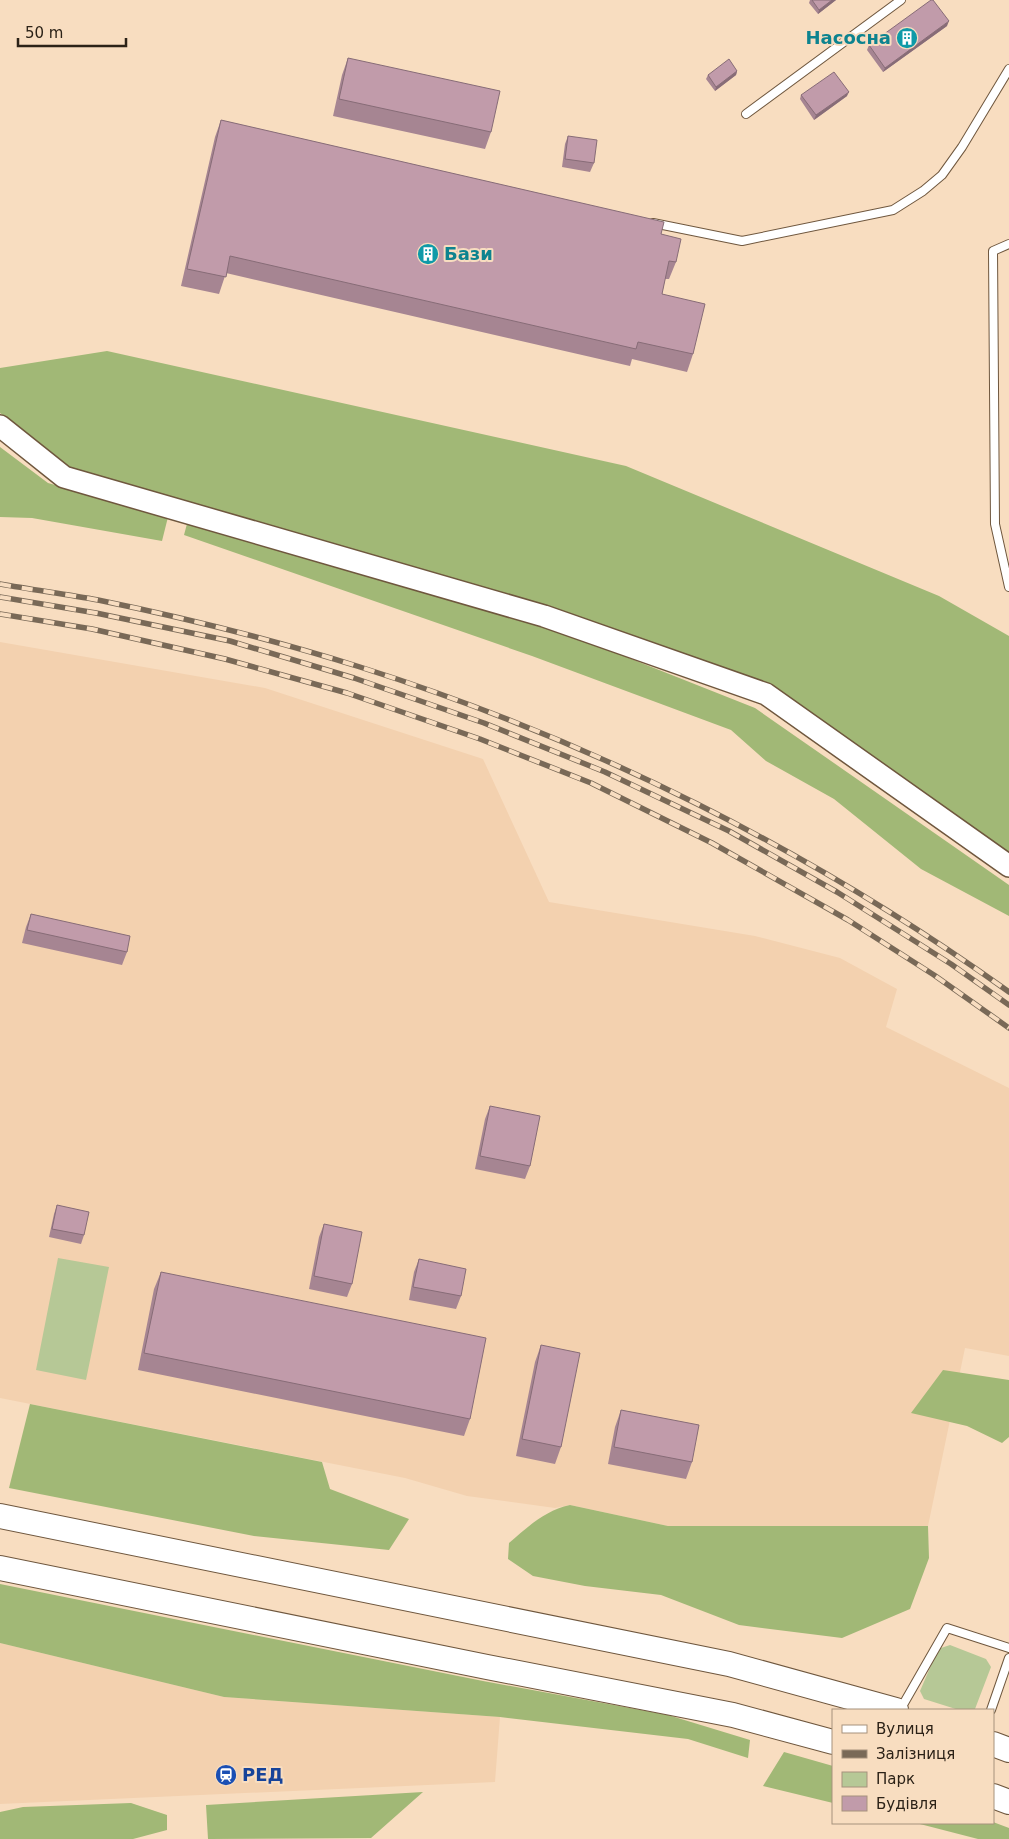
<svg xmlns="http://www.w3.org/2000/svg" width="1009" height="1839" viewBox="0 0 1009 1839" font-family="'DejaVu Sans',sans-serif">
  <rect width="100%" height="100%" fill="#f8ddc0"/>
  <!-- built -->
  <path fill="#f3d1af" d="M 0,642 L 265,688 L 483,759 L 549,902 L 755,936 L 840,958 L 897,989 L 886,1027 L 1009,1088 L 1009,1356 L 965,1348 L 928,1526 L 668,1526 L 570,1505 L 555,1508 L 467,1496 L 405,1478 L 0,1398 Z
    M 0,1643 L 224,1697 L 500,1717 L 495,1782 L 0,1804 Z"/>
  <!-- green -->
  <path fill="#b6c896" d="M 58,1258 L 109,1267 L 86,1380 L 36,1370 Z
    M 950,1645 L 986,1659 L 991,1667 L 975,1709 L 973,1710 L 959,1710 L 924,1699 L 920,1691 L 938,1649 Z"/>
  <!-- forest -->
  <path fill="#a1b876" d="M 107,351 L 626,466 L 939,596 L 1009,636 L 1009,855 L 770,685 L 69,469 L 0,413 L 0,368 Z
    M 0,447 L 48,483 L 168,517 L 162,541 L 32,518 L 0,517 Z
    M 188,520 L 538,622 L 755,708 L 1009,885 L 1009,916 L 921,869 L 834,799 L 766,761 L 731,730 L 532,656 L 184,535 Z
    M 943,1370 L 1009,1380 L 1009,1437 L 1002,1443 L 967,1426 L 911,1413 Z
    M 30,1404 L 322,1462 L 330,1489 L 409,1519 L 389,1550 L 254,1536 L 9,1488 Z
    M 570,1505 L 668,1526 L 928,1526 L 929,1558 L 910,1609 L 842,1638 L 739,1625 L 661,1595 L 585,1586 L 533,1576 L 508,1559 L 509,1543 C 529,1526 544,1511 570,1505 Z
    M 0,1584 L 483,1681 L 668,1715 L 750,1740 L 748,1758 L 688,1739 L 500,1717 L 224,1697 L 0,1643 Z
    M 784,1752 L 833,1766 L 833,1803 L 763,1786 Z
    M 423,1792 L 371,1838 L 208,1839 L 206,1805 Z
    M 131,1803 L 167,1815 L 167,1830 L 133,1839 L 0,1839 L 0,1812 L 23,1807 Z
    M 993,1822 L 1009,1828 L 1009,1839 L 978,1839 L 916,1823 Z"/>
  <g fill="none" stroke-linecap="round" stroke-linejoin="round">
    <!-- lane casing -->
    <g stroke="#6f573e" stroke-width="10">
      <path id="lane" d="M 746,114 L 901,0
        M 653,223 L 742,241 L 893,210 L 923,191 L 942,175 L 962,147 L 1009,69
        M 1009,244 L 993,251 L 995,524 L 1009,587
        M 900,1710 L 947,1628 L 1009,1648
        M 991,1710 L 1009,1658"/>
    </g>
    <!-- secondary casing -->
    <g stroke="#6f573e" stroke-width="24">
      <path id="secondary" d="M 0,426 L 64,477 L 544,616 L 766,694 L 1009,866"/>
    </g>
    <!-- primary casing -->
    <g stroke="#6f573e" stroke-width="26">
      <path id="primary" d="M 0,1516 L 729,1664 L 896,1710
        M 0,1568 L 487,1667 L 733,1715 L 833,1742
        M 993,1744 L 1009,1750
        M 993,1796 L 1009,1802"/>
    </g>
    <!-- lane -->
    <use href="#lane" stroke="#fff" stroke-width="8"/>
    <!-- secondary -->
    <use href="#secondary" stroke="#fff" stroke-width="21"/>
    <!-- primary -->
    <use href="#primary" stroke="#fff" stroke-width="24"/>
    <!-- rail casing -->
    <g stroke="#796957" stroke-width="5.5">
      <path id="rail" d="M 0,584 C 33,590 66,594 98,600 C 186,618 274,640 360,667 C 591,740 812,851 1009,992
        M 0,597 L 96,613 L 230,641 L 354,678 L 484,723 L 605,772 L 729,831 L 837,892 L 951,964 L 1009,1005
        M 0,614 L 92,629 L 225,659 L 347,693 L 480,739 L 591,783 L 712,843 L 848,920 L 934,975 L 1009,1028"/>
    </g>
    <!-- rail -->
    <use href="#rail" stroke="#f8ddc0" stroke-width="4" stroke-dasharray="11" stroke-linecap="butt"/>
  </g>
  <!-- wall -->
  <path fill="#a68592" d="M 810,0 L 836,0 L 818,14 L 809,3 Z
    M 947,26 L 883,72 L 867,50 L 869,45 Z
    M 348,58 L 491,132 L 485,149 L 333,116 L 342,75 Z
    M 737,71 L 736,75 L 715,91 L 706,79 L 708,75 Z
    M 801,95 L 847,96 L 814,120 L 800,99 Z
    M 221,120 L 661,234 L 676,262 L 669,279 L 665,279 L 662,294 L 693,354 L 687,372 L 632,359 L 630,366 L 226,273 L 219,294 L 181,286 L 215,137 Z
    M 568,136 L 594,163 L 590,172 L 562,167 L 565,144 Z
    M 31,914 L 127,952 L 122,965 L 22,943 L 26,927 Z
    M 490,1106 L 530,1166 L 525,1179 L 475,1169 L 485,1119 Z
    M 57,1205 L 84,1235 L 81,1244 L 49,1237 L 54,1214 Z
    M 324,1224 L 352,1284 L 347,1297 L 309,1289 L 319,1237 Z
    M 419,1259 L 461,1296 L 456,1309 L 409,1300 L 414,1272 Z
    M 161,1272 L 470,1419 L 464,1436 L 138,1370 L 154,1289 Z
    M 541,1345 L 561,1447 L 555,1464 L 516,1456 L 535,1362 Z
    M 621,1410 L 692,1462 L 686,1479 L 608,1464 L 615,1427 Z"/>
  <!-- shaded-wall -->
  <path fill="#876c77" d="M 832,0 L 836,0 L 818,14 L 819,10 Z
    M 949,21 L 947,26 L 883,72 L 885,68 Z
    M 737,71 L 736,75 L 715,91 L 716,87 Z
    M 849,92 L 847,96 L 814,120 L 816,115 Z"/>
  <!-- building -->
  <path fill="#c19baa" stroke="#876c77" d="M 812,0 L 832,0 L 819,10 Z
    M 931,0 L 933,0 L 949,21 L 885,68 L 869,45 Z
    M 348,58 L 500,91 L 491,132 L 339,99 Z
    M 729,59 L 737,71 L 716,87 L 708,75 Z
    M 834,72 L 849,92 L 816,115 L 801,95 Z
    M 221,120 L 664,222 L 661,234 L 681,239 L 676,262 L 669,261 L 662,294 L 705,304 L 693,354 L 638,342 L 636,349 L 230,256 L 226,277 L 187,269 Z
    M 568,136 L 597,140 L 594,163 L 565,159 Z
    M 31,914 L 130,936 L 127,952 L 27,930 Z
    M 490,1106 L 540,1116 L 530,1166 L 480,1156 Z
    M 57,1205 L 89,1212 L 84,1235 L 52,1229 Z
    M 324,1224 L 362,1232 L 352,1284 L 314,1276 Z
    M 419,1259 L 466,1269 L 461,1296 L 413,1287 Z
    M 161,1272 L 486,1338 L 470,1419 L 144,1353 Z
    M 541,1345 L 580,1353 L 561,1447 L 522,1439 Z
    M 621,1410 L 699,1425 L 692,1462 L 614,1447 Z"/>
  <!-- icons -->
  <defs>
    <g id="building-disc" transform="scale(1.125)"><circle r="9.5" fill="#0f9aa8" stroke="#f8ddc0"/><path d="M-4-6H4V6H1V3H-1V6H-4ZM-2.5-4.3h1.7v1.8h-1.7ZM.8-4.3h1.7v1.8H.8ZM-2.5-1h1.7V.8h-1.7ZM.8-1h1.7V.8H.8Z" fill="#fff"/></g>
    <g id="station-disc" transform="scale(1.125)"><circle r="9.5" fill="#1a4fb4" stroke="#f8ddc0"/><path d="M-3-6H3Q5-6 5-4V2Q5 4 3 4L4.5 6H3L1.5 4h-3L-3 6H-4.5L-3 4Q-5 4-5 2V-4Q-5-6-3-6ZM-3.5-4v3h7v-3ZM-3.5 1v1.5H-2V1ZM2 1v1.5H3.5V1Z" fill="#fff"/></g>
  </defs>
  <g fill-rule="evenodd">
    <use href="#building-disc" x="907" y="38"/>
    <use href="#building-disc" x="428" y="254"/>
    <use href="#station-disc" x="226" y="1775"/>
  </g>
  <g text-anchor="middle" stroke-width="4" stroke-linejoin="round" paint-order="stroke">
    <!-- culture labels -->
    <g font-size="18" font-weight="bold" fill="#0d838f" stroke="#f8ddc0" text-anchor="end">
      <text x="891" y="44">Насосна</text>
      <text x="444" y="260" text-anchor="start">Бази</text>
    </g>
    <!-- transit labels -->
    <g font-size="18" font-weight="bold" fill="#164399" stroke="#f8ddc0" text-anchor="start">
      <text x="242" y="1781">РЕД</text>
    </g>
  </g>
  <!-- legend -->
  <rect x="832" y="1709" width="162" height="115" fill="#f8ddc0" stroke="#a6927c"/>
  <rect x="842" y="1725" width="25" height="8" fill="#ffffff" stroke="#a6927c"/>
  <text x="876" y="1734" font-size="15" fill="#2c2217">Вулиця</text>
  <rect x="842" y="1750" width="25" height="8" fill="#796957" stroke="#a6927c"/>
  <text x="876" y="1759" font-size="15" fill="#2c2217">Залізниця</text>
  <rect x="842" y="1772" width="25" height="15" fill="#b6c896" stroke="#a6927c"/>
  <text x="876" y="1784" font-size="15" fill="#2c2217">Парк</text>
  <rect x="842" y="1796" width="25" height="15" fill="#c19baa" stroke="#a6927c"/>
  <text x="876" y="1809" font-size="15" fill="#2c2217">Будівля</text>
  <!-- scale -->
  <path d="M18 38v8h108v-8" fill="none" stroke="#2c2217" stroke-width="2.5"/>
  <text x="25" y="38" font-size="15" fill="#2c2217" stroke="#f8ddc0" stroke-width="4" paint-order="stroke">50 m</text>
</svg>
